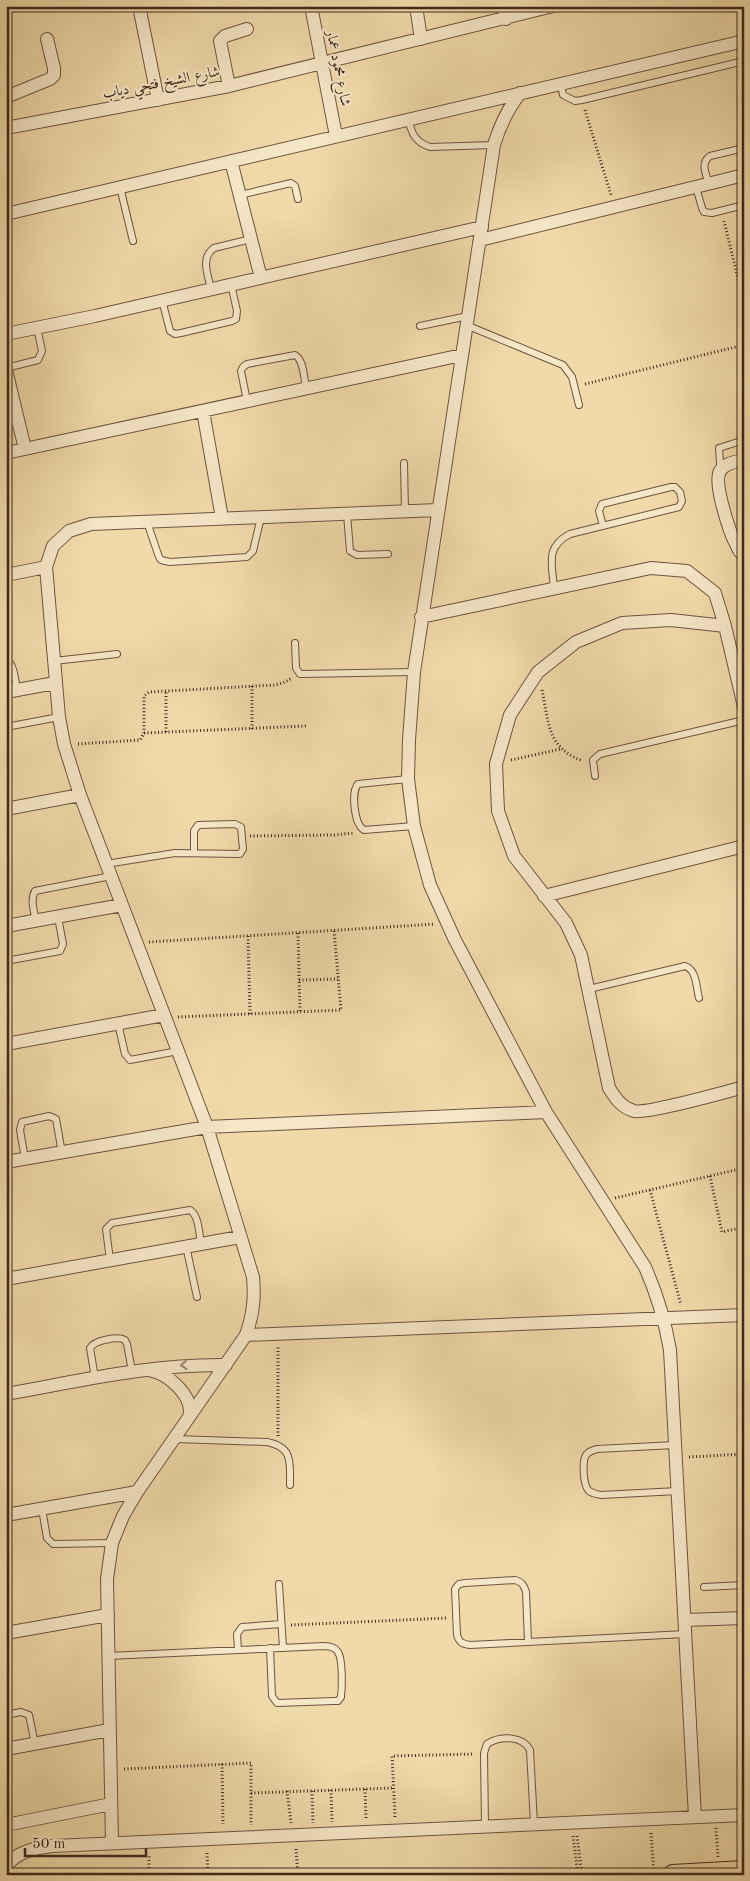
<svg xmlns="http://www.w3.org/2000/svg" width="750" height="1881" viewBox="0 0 750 1881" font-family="'Old Standard TT',Amiri,serif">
  <rect width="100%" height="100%" fill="#f1daaa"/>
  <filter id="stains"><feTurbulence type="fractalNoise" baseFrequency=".004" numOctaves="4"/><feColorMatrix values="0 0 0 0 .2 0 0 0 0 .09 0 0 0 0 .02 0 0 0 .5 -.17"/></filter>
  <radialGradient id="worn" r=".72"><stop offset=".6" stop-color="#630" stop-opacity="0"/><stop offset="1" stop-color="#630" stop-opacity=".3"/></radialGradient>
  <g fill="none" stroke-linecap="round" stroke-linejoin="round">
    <!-- service casing -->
    <g stroke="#6d543f" stroke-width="8">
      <path id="service" d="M 561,84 L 563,95 L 575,101 L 582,100 L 744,61
        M 408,119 C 412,134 415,142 430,147 L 494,145
        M 709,184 C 706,174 700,163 710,156 L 744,148
        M 120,187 L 133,241
        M 696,187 L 702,208 L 704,212 L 712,213 L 744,205
        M 240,195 L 291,183 L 295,186 L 298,199
        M 211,289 C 208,275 200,258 214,248 L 251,239
        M 162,300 L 170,331 L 175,334 L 181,333 L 232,321 L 236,319 L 237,311 L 231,284
        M 466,325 L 563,365 L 572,377 L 579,405
        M 420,326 L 468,316
        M 6,368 L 38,360 L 42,351 L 37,328
        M 247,401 L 241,371 L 243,367 L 247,364 L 295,355 C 304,360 304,379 306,388
        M 6,422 L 18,420
        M 404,463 L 405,511
        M 723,466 L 720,463 L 719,448 L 744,440
        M 347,514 L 350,551 L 357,555 L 388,554
        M 147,522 L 159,557 L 161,560 L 170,562 L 247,557 L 253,551 L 261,517
        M 6,554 L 10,574
        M 554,588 C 552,564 545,547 570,534 L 679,507 L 682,501 L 680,492 L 675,487 L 671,487 L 602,504 L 599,511 L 603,526
        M 295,643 L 296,668 L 300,674 L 414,672
        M 6,658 C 15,666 15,680 17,690
        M 54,661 L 117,654
        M 6,727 L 59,717
        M 595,776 L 593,760 L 600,754 L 744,720
        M 408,779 L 358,784 C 351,792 354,824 364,830 L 414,826
        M 106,864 L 175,853 L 240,854 L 243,849 L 241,827 L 235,824 L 198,825 L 194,831 L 194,853
        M 36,921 C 34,911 30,900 35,891 L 111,876
        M 6,961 L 60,951 L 63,944 L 58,917
        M 589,989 L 685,966 C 697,970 696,987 699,998
        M 118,1023 L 125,1054 L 130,1060 L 178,1051
        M 25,1159 L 20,1130 L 22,1122 L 49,1116 L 56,1119 L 62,1153
        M 186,1246 L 197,1297
        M 110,1260 L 106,1229 L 112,1223 L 190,1210 C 199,1216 199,1233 201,1244
        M 95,1378 L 90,1348 C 95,1340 118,1336 125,1340 L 127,1344 L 132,1371
        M 175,1439 L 267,1442 C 293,1447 290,1462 290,1485
        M 675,1445 L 597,1449 C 593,1450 589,1451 586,1455 C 582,1462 583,1485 589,1491 C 593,1494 597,1494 601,1495 L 678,1491
        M 42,1509 L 47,1538 L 53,1544 L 112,1543
        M 279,1584 L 283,1648
        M 704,1587 L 744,1585
        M 528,1642 L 526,1592 C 524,1585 522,1582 515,1580 L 465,1583 L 459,1584 L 455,1589 L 457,1635 C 459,1642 462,1644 470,1645 L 686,1634
        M 238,1650 L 237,1634 L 242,1627 L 281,1624
        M 108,1656 L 324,1646 C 330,1646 335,1647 338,1652 C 343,1660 342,1688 341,1697 L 338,1701 L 334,1701 L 277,1703 L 272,1696 L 270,1648
        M 6,1715 L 21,1712 L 29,1715 L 35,1744
        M 485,1826 L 484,1753 L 487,1744 C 500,1735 523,1736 530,1750 L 534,1824"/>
    </g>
    <!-- minor casing -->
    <g stroke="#6d543f" stroke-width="14">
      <path id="minor" d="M 139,6 L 158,100
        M 311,6 L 336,136
        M 416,6 L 421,39
        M 503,6 L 506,19
        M 229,86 L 220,41 L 225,36 L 247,29
        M 520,93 C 507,110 500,125 494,145 L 414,672 L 409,740 L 408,779 L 414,826 L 430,885 L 455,940 L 546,1112 L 645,1267 C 657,1294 665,1321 670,1350 L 695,1817
        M 6,97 L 50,79 L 54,75 L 54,68 L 47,39
        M 6,128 L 229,86 L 553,6
        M 231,161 L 261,278
        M 6,214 L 744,41
        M 480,240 L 744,175
        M 6,334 L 95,316 L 482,227
        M 6,370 L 25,449
        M 203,411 L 222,518
        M 6,453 L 462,355
        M 744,460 C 735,462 725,463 720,471 C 713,483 730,534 737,546 C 738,550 741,553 744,556
        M 6,575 L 46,567
        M 421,617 L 651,568 L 687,571 L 715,593 L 725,626 L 744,707
        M 725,626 L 671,620 L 622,623 L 576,642 L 538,672 L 510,715 L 496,764 L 498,811 L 514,856 L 566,923 L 581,955 L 609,1088 C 616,1099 621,1107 634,1111 C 646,1114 726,1092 744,1087
        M 6,692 L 55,683
        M 6,809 L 80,795
        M 544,896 L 744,846
        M 6,926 L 122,905
        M 6,1044 L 164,1015
        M 6,1162 L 207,1127 L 546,1112
        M 6,1279 L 240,1237
        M 246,1335 L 744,1315
        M 149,1370 C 168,1373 195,1397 189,1417
        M 6,1394 C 79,1381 151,1364 226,1365
        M 6,1515 L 137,1492
        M 685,1620 L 744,1618
        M 6,1633 L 108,1615
        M 6,1749 L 109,1730
        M 6,1825 L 111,1804
        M 112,1842 L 107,1579 L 112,1543 L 123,1516 L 137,1492 L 246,1335 C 253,1315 255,1299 253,1277 L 207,1127 L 80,795 L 64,744 L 59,717 L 46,567 L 53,546 L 69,531 L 91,524 L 438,510
        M 6,1866 C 18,1851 35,1848 53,1846 L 744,1815"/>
    </g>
    <!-- primary casing -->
    <g stroke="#41281b" stroke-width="22">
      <path id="primary" d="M 673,1875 L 744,1871"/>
    </g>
    <!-- path -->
    <path stroke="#41281b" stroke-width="3" stroke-dasharray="1 2.5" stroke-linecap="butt" d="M 585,110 L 611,195
      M 724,221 L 744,303
      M 585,384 L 744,345
      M 252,686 L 252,729
      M 542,690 C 549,723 547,748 583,761
      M 166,732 L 166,691
      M 144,733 L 306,726
      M 78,744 L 140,740 L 144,733 L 144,696 L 149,692 L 274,685 L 283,683 L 292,678
      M 511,760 L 561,749
      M 250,836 L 334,835 L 354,833
      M 298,933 L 300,1012
      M 248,936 L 250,1014
      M 149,942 L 435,924
      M 299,980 L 338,979
      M 178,1017 L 341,1010 L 334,930
      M 710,1176 L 722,1232 L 744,1227
      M 650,1190 L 681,1305
      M 615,1198 L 744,1168
      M 278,1436 L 278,1347
      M 689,1457 L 744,1454
      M 291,1625 L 447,1618
      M 222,1764 L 223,1824
      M 124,1769 L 251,1763 L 251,1825
      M 365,1789 L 366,1818
      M 331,1790 L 332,1822
      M 287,1791 L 291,1823
      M 312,1791 L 313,1823
      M 251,1793 L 393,1788
      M 395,1817 L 392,1756 L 474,1754
      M 716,1828 L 718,1857
      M 651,1833 L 654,1875
      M 573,1836 L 578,1875
      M 577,1836 L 582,1875
      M 296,1849 L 298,1875
      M 207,1853 L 208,1875
      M 149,1875 L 149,1855"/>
    <!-- service -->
    <use href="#service" stroke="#f6e7c8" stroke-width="6"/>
    <!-- minor -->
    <use href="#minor" stroke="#f6e7c8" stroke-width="12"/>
    <!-- primary -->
    <use href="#primary" stroke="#f1daaa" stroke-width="20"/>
  </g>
  <!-- one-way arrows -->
  <defs><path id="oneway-chevron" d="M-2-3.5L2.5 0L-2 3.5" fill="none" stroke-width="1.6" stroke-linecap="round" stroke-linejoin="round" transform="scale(1.25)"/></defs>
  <use stroke="#9c8872" href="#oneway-chevron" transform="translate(184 1365) rotate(177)"/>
  <g text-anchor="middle" stroke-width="4" stroke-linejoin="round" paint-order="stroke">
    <!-- street labels -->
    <g font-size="15" fill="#41281b" stroke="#f6e7c8">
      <text transform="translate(339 68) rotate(79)" y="5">شارع محمود عمار</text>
      <text transform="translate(161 82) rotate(-11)" y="5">شارع الشيخ فتحي دياب</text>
    </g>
  </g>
  <!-- margin -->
  <rect width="750" height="1881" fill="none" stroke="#f1daaa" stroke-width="25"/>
  <rect x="8" y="8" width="735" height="1866" fill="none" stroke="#41281b" stroke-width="2.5"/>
  <rect x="12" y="12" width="725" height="1856" fill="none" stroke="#41281b"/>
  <!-- scale -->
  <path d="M25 1848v8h121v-8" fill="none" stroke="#41281b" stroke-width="2.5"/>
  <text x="32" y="1848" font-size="15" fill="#41281b" stroke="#f6e7c8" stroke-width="4" paint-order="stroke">50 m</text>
  <rect width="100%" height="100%" filter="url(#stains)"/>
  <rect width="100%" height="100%" fill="url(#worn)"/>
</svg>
